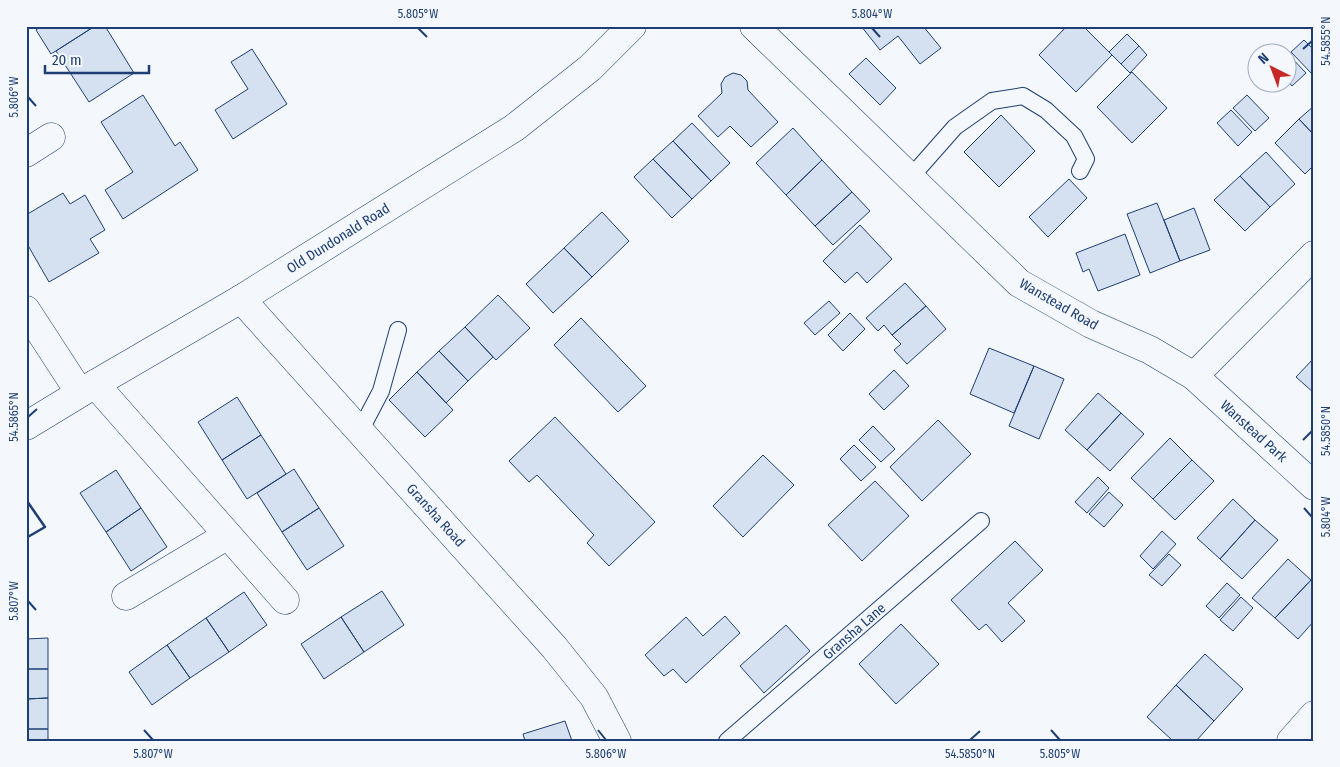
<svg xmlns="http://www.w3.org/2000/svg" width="1340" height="767" viewBox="0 0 1340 767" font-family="'Fira Sans Condensed',sans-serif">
  <rect width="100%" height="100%" fill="#f4f7fb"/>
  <!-- building -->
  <path fill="#d5e0f0" stroke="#1d3f73" d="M 41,26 L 95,26 L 51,54 L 36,30 Z
    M 95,26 L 105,26 L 134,73 L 89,102 L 56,51 Z
    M 861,26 L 923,26 L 941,48 L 920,64 L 898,36 L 880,50 Z
    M 1067,26 L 1083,26 L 1112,55 L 1076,92 L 1039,55 Z
    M 1127,34 L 1139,46 L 1121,64 L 1109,52 Z
    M 1304,40 L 1314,50 L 1313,75 L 1291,52 Z
    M 1139,46 L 1147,55 L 1130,73 L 1121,64 Z
    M 252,49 L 287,104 L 233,139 L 215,110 L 248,89 L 231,62 Z
    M 1288,54 L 1306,73 L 1292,86 L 1288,81 Z
    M 866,58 L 896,88 L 880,105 L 849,74 Z
    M 1132,72 L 1167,108 L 1132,143 L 1097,107 Z
    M 733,73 L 741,75 L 747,81 L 748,90 L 778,122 L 751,147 L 730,126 L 718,137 L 698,116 L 722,93 L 721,84 L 725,77 Z
    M 143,95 L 175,146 L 180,142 L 198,170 L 123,219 L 105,190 L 133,172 L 101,122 Z
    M 1247,95 L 1269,118 L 1255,131 L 1233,108 Z
    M 1314,106 L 1314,135 L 1299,119 Z
    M 1231,110 L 1252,132 L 1238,146 L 1217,123 Z
    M 1001,115 L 1035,151 L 999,187 L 964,152 Z
    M 1299,119 L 1314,135 L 1314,165 L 1305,174 L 1275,143 Z
    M 692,123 L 730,163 L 711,181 L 673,141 Z
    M 793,128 L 822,160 L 786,195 L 756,163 Z
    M 673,141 L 711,181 L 692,199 L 653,159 Z
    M 1266,152 L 1295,184 L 1270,207 L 1240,176 Z
    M 653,159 L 692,199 L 672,218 L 634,177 Z
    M 822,160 L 852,192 L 815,226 L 786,195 Z
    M 1240,176 L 1270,207 L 1245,231 L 1214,200 Z
    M 1069,179 L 1087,198 L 1048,237 L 1029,217 Z
    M 852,192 L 870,211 L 833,245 L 815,226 Z
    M 63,193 L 70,204 L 85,195 L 105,230 L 90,239 L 99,253 L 49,282 L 26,242 L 26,215 Z
    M 1157,203 L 1180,261 L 1150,273 L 1127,214 Z
    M 1194,208 L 1210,250 L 1180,261 L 1164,220 Z
    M 602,212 L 629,241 L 592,277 L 564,248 Z
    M 860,225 L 892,259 L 867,283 L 857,272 L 845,283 L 823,261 Z
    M 1125,234 L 1140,275 L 1098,291 L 1089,269 L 1083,272 L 1076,253 Z
    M 564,248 L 592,277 L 553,313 L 526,284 Z
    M 905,283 L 926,306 L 892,335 L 884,325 L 878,331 L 866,318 Z
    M 498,295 L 530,328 L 496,360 L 465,327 Z
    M 829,301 L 840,313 L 815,335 L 804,323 Z
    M 926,306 L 946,329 L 907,364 L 894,350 L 901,344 L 892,335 Z
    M 850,313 L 865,329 L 843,351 L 828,335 Z
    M 581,318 L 646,386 L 618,412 L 554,345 Z
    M 465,327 L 493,357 L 468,381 L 439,351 Z
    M 989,348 L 1034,366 L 1014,413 L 970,394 Z
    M 439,351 L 468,381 L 446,403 L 417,372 Z
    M 1314,358 L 1314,393 L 1296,377 Z
    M 1034,366 L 1064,379 L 1039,439 L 1009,426 Z
    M 894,370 L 909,386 L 884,410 L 869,394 Z
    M 417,372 L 453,410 L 425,437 L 389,400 Z
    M 1098,393 L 1121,413 L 1087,450 L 1065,430 Z
    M 237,397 L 261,435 L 222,460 L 198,422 Z
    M 1121,413 L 1144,434 L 1110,471 L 1087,450 Z
    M 555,417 L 655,522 L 609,566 L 587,543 L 594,535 L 537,475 L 529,482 L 509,461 Z
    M 938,420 L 971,454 L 922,501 L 890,467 Z
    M 873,426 L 895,449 L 881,462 L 859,440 Z
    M 261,435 L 286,474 L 247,499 L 222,460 Z
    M 1170,438 L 1192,460 L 1153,499 L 1131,478 Z
    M 854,445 L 876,467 L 861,481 L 840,459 Z
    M 763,455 L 794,485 L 743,537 L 713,506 Z
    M 1192,460 L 1214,481 L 1175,520 L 1153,499 Z
    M 294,469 L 319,508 L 282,532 L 257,493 Z
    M 116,470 L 141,508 L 106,532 L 80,493 Z
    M 1098,477 L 1109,488 L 1087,513 L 1075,502 Z
    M 875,481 L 909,516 L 862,561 L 828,525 Z
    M 1109,492 L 1123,505 L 1104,527 L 1089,514 Z
    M 1233,499 L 1255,520 L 1220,559 L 1197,538 Z
    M 141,508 L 167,547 L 131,571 L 106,532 Z
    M 319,508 L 344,546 L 307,570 L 282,532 Z
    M 1255,520 L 1278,540 L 1242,579 L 1220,559 Z
    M 1162,531 L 1176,544 L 1153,569 L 1140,556 Z
    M 1015,541 L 1043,570 L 1008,603 L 1025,621 L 1002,642 L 986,624 L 979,630 L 951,600 Z
    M 1169,554 L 1181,565 L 1162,586 L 1149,575 Z
    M 1288,559 L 1311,580 L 1275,618 L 1252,598 Z
    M 1311,580 L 1314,583 L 1314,621 L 1298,639 L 1275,618 Z
    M 1227,583 L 1240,595 L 1219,618 L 1206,606 Z
    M 382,591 L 404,625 L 364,652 L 341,617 Z
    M 244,592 L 267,625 L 229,652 L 206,618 Z
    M 1241,597 L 1253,608 L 1233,631 L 1220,620 Z
    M 725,616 L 740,633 L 686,683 L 673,669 L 664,676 L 645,655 L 686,617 L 703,636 Z
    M 341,617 L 364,652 L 324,679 L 301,644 Z
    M 206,618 L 229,652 L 190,678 L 167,645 Z
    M 901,624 L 939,664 L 896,704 L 859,664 Z
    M 786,625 L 810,651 L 764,693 L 740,666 Z
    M 48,638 L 48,669 L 26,669 L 26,639 Z
    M 167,645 L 190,678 L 152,705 L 129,672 Z
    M 1205,654 L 1243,689 L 1214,721 L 1176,685 Z
    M 26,669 L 48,669 L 48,698 L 26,699 Z
    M 1176,685 L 1214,721 L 1196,741 L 1173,741 L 1147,717 Z
    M 48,698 L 48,729 L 26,729 L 26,699 Z
    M 565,721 L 572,741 L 525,741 L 523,734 Z
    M 26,729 L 48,729 L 48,741 L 26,741 Z"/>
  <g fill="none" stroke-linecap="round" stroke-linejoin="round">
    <!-- lane casing -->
    <g stroke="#1d3f73" stroke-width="18">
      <path id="lane" d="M 910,178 L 955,127 L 992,101 L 1023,96 L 1046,110 L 1074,136 L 1086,159 L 1080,171
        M 360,431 L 381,391 L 398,330
        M 727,741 L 981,521"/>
    </g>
    <!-- street casing -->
    <g stroke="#1d3f73" stroke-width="29">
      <path id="street" d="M 754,26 L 1019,283 L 1091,324 L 1150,350 L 1194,376 L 1314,486
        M 26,153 L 51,137
        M 241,299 L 554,647 L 594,697 L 617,741
        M 26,310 L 80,393
        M 1194,376 L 1314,255
        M 95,384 L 285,600
        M 126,596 L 228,535
        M 1291,741 L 1314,715"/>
    </g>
    <!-- secondary casing -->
    <g stroke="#1d3f73" stroke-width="29">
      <path id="secondary" d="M 26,426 L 95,384 L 241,299 L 514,128 L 590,68 L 632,26"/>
    </g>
    <!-- lane -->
    <use href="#lane" stroke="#f4f7fb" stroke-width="16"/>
    <!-- street -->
    <use href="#street" stroke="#f4f7fb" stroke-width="28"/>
    <!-- secondary -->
    <use href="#secondary" stroke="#f4f7fb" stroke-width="28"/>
    <!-- wall -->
    <path stroke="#1d3f73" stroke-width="2.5" d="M 26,538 L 45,527 L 27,501"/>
  </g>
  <!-- ticks -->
  <path fill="none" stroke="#1d3f73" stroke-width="2" d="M 418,28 L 427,37M 872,28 L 880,37M 1303,49 L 1312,41M 28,97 L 36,106M 28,417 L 37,409M 1303,440 L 1312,431M 1304,508 L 1312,517M 28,601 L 36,610M 144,730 L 153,740M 598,730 L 606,740M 1051,730 L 1060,740M 970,740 L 980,731"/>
  <g text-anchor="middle" stroke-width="4" stroke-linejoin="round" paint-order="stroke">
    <!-- street labels -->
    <g font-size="14" fill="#1d3f73" stroke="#f4f7fb">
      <text transform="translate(338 238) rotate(-32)" y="5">Old Dundonald Road</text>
      <text transform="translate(1059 304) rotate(30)" y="5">Wanstead Road</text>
      <text transform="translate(1254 431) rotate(42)" y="5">Wanstead Park</text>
      <text transform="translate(436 515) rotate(48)" y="5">Gransha Road</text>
      <text transform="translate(854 631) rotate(-41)" y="5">Gransha Lane</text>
    </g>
  </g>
  <!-- border -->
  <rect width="1340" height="767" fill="none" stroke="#f4f7fb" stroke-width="55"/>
  <!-- north arrow -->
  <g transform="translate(1272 68) rotate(318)"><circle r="24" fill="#f4f7fb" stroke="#9eadc5"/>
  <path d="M0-4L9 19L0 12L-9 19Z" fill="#c62828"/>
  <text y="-8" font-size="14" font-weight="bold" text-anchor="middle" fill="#1d3f73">N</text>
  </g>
  <!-- scale -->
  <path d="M45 65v8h104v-8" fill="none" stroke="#1d3f73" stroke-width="2.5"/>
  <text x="52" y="65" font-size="15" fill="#1d3f73" stroke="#f4f7fb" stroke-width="4" paint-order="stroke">20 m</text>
  <rect x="28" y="28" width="1284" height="712" fill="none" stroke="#1d3f73" stroke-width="2"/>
  <g font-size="12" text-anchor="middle" fill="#1d3f73">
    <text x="418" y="18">5.805°W</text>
    <text x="872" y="18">5.804°W</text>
    <text transform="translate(1326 41) rotate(-90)" y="4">54.5855°N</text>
    <text transform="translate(14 97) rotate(-90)" y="4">5.806°W</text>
    <text transform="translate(14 417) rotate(-90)" y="4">54.5865°N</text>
    <text transform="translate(1326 431) rotate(-90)" y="4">54.5850°N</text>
    <text transform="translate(1326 517) rotate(-90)" y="4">5.804°W</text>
    <text transform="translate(14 601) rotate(-90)" y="4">5.807°W</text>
    <text x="153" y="758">5.807°W</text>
    <text x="606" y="758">5.806°W</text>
    <text x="970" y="758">54.5850°N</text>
    <text x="1060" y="758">5.805°W</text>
  </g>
</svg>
